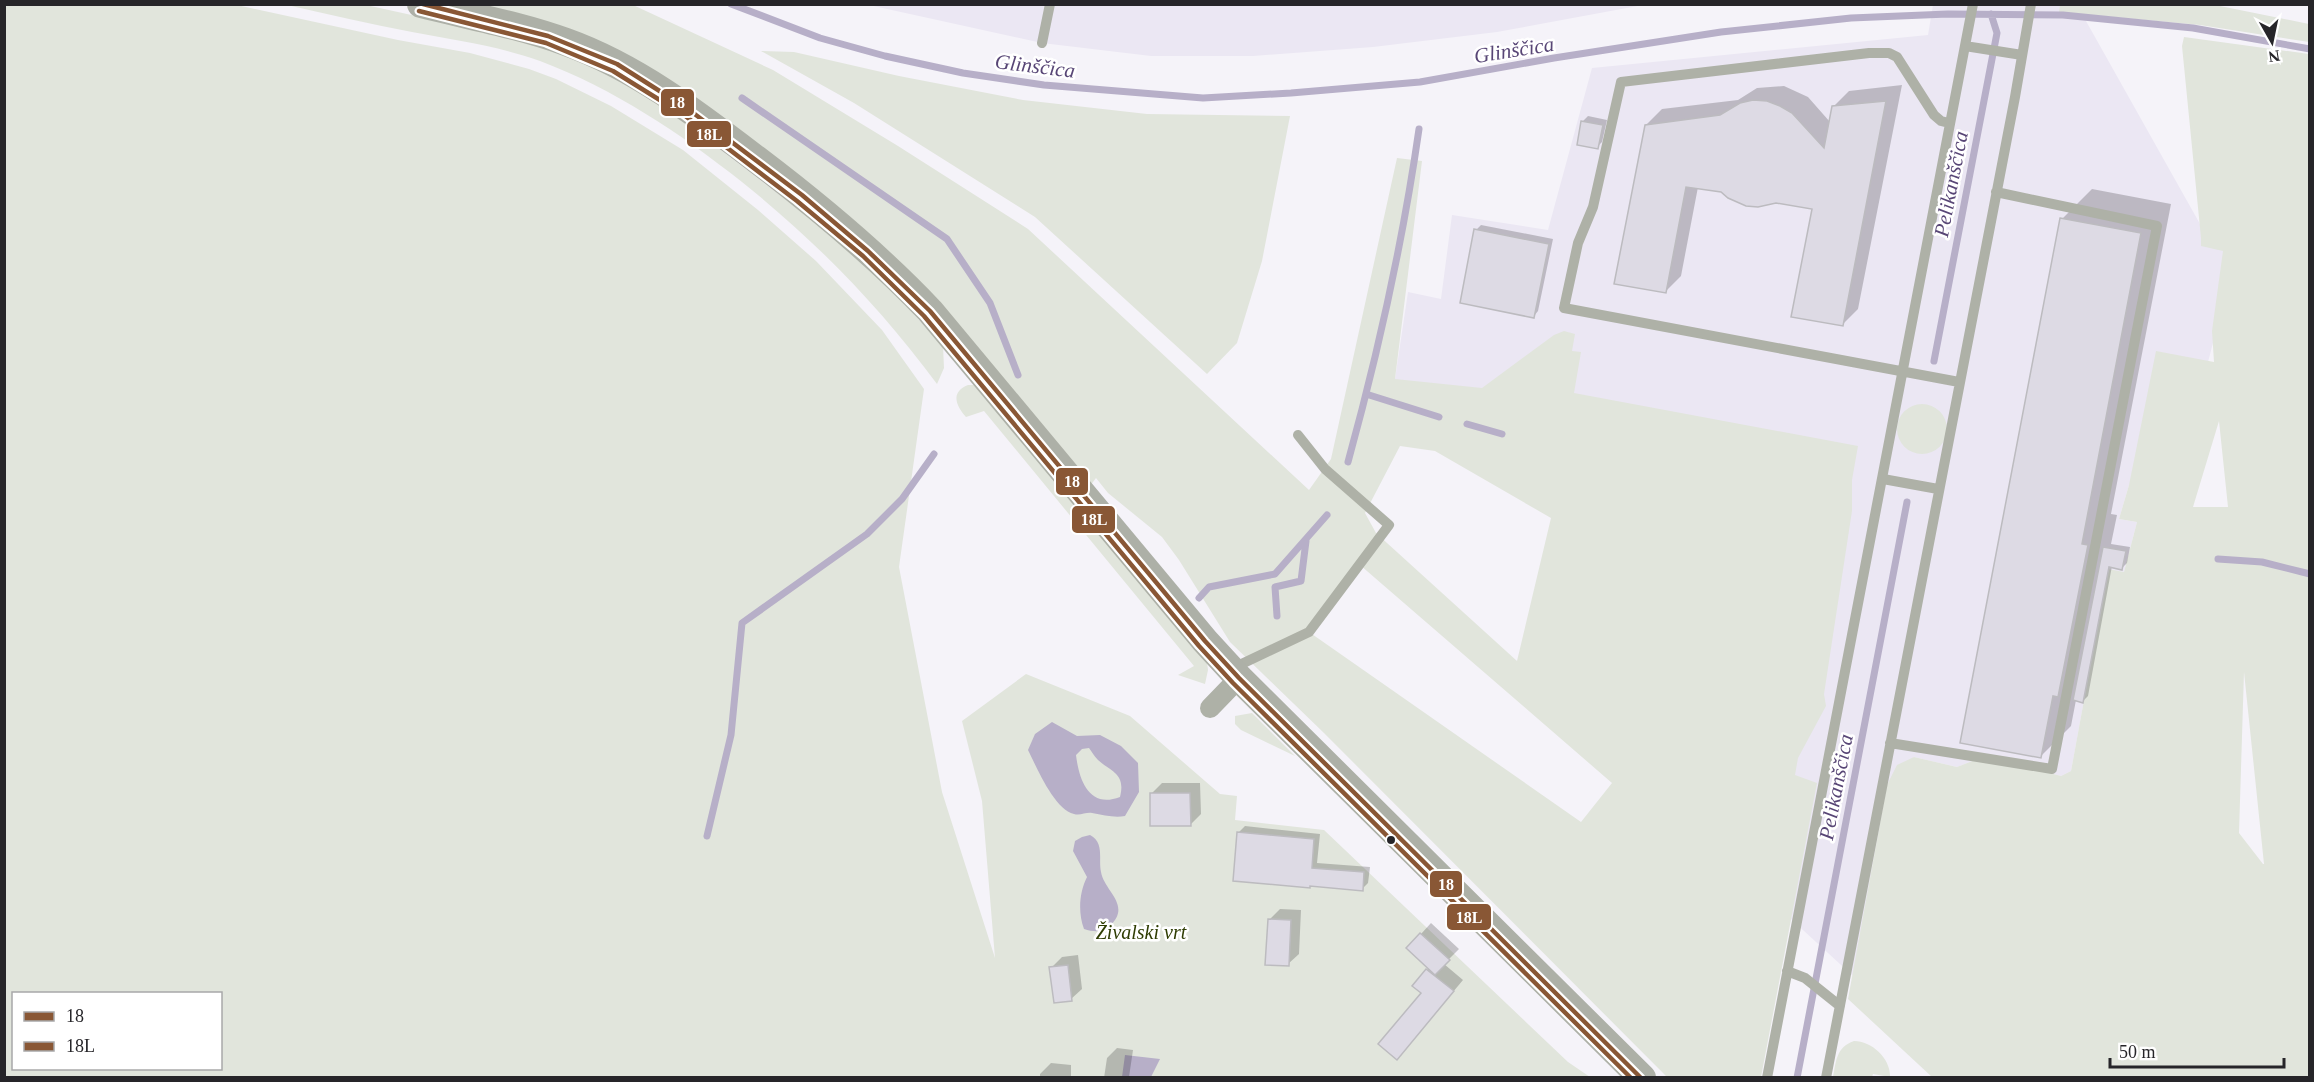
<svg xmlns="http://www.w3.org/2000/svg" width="2314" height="1082" viewBox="0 0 2314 1082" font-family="'Times New Roman',serif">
  <rect width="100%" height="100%" fill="#f5f3f9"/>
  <!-- built -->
  <path fill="#ebe7f3" d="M 869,5 L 1643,5 L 1497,32 L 1373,47 L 1253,56 L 1151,56 L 1042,43 Z
    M 1933,5 L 2077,5 L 2200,224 L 2231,244 L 2215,335 L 2208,362 L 2129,485 L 2119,519 L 2137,522 L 2124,572 L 2108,570 L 2071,771 L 2061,776 L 1985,756 L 1957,767 L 1914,757 L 1887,785 L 1853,976 L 1791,919 L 1679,764 L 1608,518 L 1395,379 L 1408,292 L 1441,299 L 1452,215 L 1548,230 L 1592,68 L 1928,35 Z"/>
  <!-- green -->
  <path fill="#e1e5dc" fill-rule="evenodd" d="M 5,4 L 237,5 L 398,40 L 470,53 L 529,69 L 556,79 L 611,106 L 683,150 L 758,210 L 816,261 L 882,330 L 924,389 L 899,567 L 942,792 L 995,958 L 982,801 L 962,721 L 1026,674 L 1130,716 L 1220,794 L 1237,796 L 1235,820 L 1324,830 L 1568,1062 L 1590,1077 L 5,1078 ZM 14,994 L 220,994 L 220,1068 L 14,1068 Z
    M 287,5 L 366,5 L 507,36 L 565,52 L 650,96 L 862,258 L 943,346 L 944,368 L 937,384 C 879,306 818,243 742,182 C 680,133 614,89 540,61 C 498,46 455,40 412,32 C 370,24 328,14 287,5 Z
    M 464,5 L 633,5 L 773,70 L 898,146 L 1028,229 L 1309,490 L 1331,459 L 1397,158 L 1422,161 L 1395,379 L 1482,388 L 1554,335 L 1564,331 L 1575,334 L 1572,351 L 1581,352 L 1574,393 L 1858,446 L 1852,480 L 1852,511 L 1824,694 L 1826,706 L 1798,758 L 1795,775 L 1817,783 L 1761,1077 L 1667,1077 L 1324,733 L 1230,642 L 1179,560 L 1162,537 L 1108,493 L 1096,478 L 1090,486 L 728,123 ZM 1400,446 L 1435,451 L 1551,518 L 1517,661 L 1376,533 L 1365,513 ZM 1360,565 L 1612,783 L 1581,822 L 1309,632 Z
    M 2060,5 L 2215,5 L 2309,24 L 2309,42 L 2200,25 L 2059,12 Z
    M 2184,37 L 2309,54 L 2309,1077 L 1932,1077 L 1848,999 L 1887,785 L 1897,765 L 1914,757 L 1957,767 L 1985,756 L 2061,776 L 2071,771 L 2108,569 L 2124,572 L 2137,522 L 2119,519 L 2129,485 L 2156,351 L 2214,362 L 2212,331 L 2223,251 L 2201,246 L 2201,238 L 2182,46 ZM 2219,421 L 2228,507 L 2193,507 ZM 2244,672 L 2264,864 L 2263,864 L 2239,833 Z
    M 761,51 L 794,52 L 899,76 L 1023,100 L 1147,114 L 1290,116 L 1262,261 L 1237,343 L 1207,374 L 1035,217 L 854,103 Z
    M 968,385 L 974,385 L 1207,662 L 1208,670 L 1205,684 L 1178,675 L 1194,666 L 984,411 L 966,417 C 956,406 950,392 968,385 Z
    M1897 429a25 25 0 1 1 50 0a25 25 0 1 1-50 0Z
    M 1252,713 L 1295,756 L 1241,730 L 1235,724 L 1235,716 Z
    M 1854,1041 C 1872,1041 1891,1059 1890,1077 L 1873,1074 L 1872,1077 L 1833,1077 C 1836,1062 1836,1047 1854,1041 Z"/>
  <!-- water -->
  <path fill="#b7afc8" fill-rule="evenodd" d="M 1052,722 L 1077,736 L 1100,735 L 1121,746 L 1138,763 L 1139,792 L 1125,816 C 1114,818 1104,815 1092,813 C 1086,812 1080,816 1074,814 C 1054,809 1037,768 1028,750 L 1035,734 ZM 1089,748 C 1092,752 1094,756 1098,760 C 1111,772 1126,773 1120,797 C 1089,809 1079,780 1076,755 L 1082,749 Z
    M 1090,835 C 1105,843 1098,859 1101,872 C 1104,891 1132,905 1110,926 C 1102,933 1094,932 1084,929 C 1078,913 1079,893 1087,877 L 1073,851 L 1075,841 L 1082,837 Z
    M 1125,1055 L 1160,1059 L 1151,1077 L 1122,1077 Z"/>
  <!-- shadow -->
  <path fill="#0003" d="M 1902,85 L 1858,309 L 1842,325 L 1814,208 L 1721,191 L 1698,187 L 1681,276 L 1665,292 L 1646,125 L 1662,109 L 1738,100 L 1757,88 L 1784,86 L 1808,97 L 1830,122 L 1833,107 L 1849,91 Z
    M 1588,116 L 1607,120 L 1602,142 L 1597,147 L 1583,121 Z
    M 2092,189 L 2171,204 L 2111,514 L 2117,515 L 2111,544 L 2130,547 L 2127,563 L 2122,568 L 2112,566 L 2088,696 L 2083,701 L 2076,700 L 2071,726 L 2041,756 L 2062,219 Z
    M 1481,225 L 1553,239 L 1538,311 L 1534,316 L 1476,230 Z
    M 1162,783 L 1200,783 L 1201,814 L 1190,825 L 1152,793 Z
    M 1245,826 L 1320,834 L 1317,863 L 1370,867 L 1368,883 L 1362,889 L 1234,879 L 1239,832 Z
    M 1280,909 L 1301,910 L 1299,954 L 1288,964 L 1269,920 Z
    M 1431,923 L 1459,949 L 1444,964 L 1463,980 L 1407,1047 L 1423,993 L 1414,986 L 1429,968 L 1421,934 Z
    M 1078,955 L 1082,989 L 1071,999 L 1051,968 L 1062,957 Z
    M 1117,1048 L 1133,1050 L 1129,1077 L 1104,1078 L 1107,1058 Z
    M 1051,1063 L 1071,1065 L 1071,1078 L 1040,1078 L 1040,1074 Z"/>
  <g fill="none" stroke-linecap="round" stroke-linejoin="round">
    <!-- stream -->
    <path stroke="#b7afc8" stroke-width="7" d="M 731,4 L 820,38 L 885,56 L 963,73 L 1044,85 L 1203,98 L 1291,93 L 1420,82 L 1554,58 L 1721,32 L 1851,18 L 1948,14 L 2063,15 L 2193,28 L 2310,49
      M 742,98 L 947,239 L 990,303 L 1018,375
      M 1934,361 L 1997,33 L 1991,14
      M 1366,394 L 1439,417
      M 1467,424 L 1502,434
      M 1348,462 C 1378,353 1403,241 1419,129
      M 2218,559 L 2262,562 L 2310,574
      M 1199,598 L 1209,587 L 1275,574 L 1327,515
      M 1277,616 L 1275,587 L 1301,581 L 1306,541
      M 707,836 L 731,735 L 742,623 L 867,534 L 902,499 L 934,454
      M 1797,1078 L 1907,502"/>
  </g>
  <!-- building -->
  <path fill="#dddae4" stroke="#bcbbbf" stroke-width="1.5" d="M 1753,100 L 1767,101 L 1780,106 L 1792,113 L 1824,148 L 1832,106 L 1886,101 L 1843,326 L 1791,317 L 1812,209 L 1776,203 L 1758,207 L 1746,206 L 1728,198 L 1721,192 L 1686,187 L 1666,293 L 1614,284 L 1645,125 L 1720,115 L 1740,103 Z
    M 1581,121 L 1603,125 L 1598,149 L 1577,145 Z
    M 2060,218 L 2141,233 L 2082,544 L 2088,545 L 2058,697 L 2053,696 L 2041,758 L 1960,743 Z
    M 1474,229 L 1549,244 L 1534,318 L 1460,303 Z
    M 2103,547 L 2126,551 L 2122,570 L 2109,567 L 2083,703 L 2073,700 Z
    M 1150,793 L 1190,793 L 1191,826 L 1150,826 Z
    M 1237,832 L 1314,839 L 1312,868 L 1364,872 L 1363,891 L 1310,886 L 1310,888 L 1233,881 Z
    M 1268,919 L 1291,920 L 1289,966 L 1265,965 Z
    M 1420,933 L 1450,960 L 1435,975 L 1406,948 Z
    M 1068,965 L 1072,1001 L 1054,1003 L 1049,967 Z
    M 1426,969 L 1454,991 L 1397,1060 L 1378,1044 L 1421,993 L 1412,986 Z"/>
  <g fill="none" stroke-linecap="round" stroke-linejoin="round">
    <!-- lane -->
    <path stroke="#aeb1a7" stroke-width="10" d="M 1042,43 L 1050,4
      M 1965,46 L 2022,55
      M 1949,123 L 1941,121 L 1934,115 L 1897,57 L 1889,53 L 1869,53 L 1621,82 L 1593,207 L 1578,243 L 1564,308 L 1959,382
      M 1883,479 L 1938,489
      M 1231,669 L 1309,632 L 1389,525 L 1325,469 L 1298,435
      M 1890,743 L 2052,769 L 2157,226 L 1996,192
      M 1787,971 L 1805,978 L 1840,1006
      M 1767,1078 L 1973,4
      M 1826,1078 L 2015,97 L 2031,4"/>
    <!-- street -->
    <path stroke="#aeb1a7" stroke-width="20" d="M 1210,708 L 1239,678"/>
    <!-- secondary -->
    <path stroke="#adb0a7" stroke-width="28" d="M 421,4 C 469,16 519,25 566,42 C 636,67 697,114 756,159 C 818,206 877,255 930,311 L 1205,641 L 1239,678 L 1642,1078"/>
    <!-- bus-1 casing -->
    <g stroke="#fff" stroke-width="9">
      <path id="bus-1" d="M 423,4 L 548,36 L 617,64 L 688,109 L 802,195 L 868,251 L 930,311 L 1205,641 L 1239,678 L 1641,1078"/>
    </g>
    <!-- bus-2 casing -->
    <g stroke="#fff" stroke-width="9">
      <path id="bus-2" d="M 419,11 L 546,43 L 613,71 L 684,115 L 797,201 L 863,256 L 924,316 L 1199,646 L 1233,683 L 1631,1078"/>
    </g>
    <!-- bus-1 -->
    <use href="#bus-1" stroke="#895735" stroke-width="4.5"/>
    <!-- bus-2 -->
    <use href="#bus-2" stroke="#895735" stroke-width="4.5"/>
  </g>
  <!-- markers -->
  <circle fill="#262529" stroke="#fff" stroke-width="2" cx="1391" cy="840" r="5"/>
  <g text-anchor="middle" stroke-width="5" stroke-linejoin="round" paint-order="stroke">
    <!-- park labels -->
    <g font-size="20" font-style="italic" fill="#2f3d03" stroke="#fff">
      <text x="1141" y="939">Živalski vrt</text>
    </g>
    <!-- water labels -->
    <g font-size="21" font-style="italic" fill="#584676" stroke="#fff">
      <text transform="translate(1514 50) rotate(-9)" y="7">Glinščica</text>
      <text transform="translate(1035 66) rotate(7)" y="7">Glinščica</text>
      <text transform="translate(1951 184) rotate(-79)" y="7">Pelikanščica</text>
      <text transform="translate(1836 787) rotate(-79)" y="7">Pelikanščica</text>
    </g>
  </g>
  <g stroke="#fff" stroke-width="2">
    <rect x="660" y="88" width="35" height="29" rx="6" fill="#895735"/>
    <rect x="686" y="120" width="46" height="28" rx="6" fill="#895735"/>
    <rect x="1055" y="467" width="34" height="29" rx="6" fill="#895735"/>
    <rect x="1071" y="505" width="45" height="29" rx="6" fill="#895735"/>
    <rect x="1429" y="870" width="34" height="28" rx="6" fill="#895735"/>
    <rect x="1446" y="903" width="46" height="28" rx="6" fill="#895735"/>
  </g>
  <g font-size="16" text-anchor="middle" font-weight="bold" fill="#fff">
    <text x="677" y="108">18</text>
    <text x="709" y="140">18L</text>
    <text x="1072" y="487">18</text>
    <text x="1094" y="525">18L</text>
    <text x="1446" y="890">18</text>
    <text x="1469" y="923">18L</text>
  </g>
  <!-- border -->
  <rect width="2314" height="1082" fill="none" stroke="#262529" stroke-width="12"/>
  <!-- legend -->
  <rect x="12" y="992" width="210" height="78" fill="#ffffff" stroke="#a8a8a9" stroke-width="1.5"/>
  <rect x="24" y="1012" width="30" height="9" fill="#895735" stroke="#a8a8a9" stroke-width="1.5"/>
  <text x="66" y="1022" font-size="18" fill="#262529">18</text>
  <rect x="24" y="1042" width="30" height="9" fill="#895735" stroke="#a8a8a9" stroke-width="1.5"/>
  <text x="66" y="1052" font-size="18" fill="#262529">18L</text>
  <!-- north arrow -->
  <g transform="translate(2272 42) rotate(171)" stroke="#ffffff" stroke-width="4.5" paint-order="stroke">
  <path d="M0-4.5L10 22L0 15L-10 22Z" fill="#262529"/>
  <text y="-9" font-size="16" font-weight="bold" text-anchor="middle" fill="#262529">N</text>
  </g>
  <!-- scale -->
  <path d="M2110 1058v9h174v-9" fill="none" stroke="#262529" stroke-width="3"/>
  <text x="2119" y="1058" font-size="18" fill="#262529" stroke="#ffffff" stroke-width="4.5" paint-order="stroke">50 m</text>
</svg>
